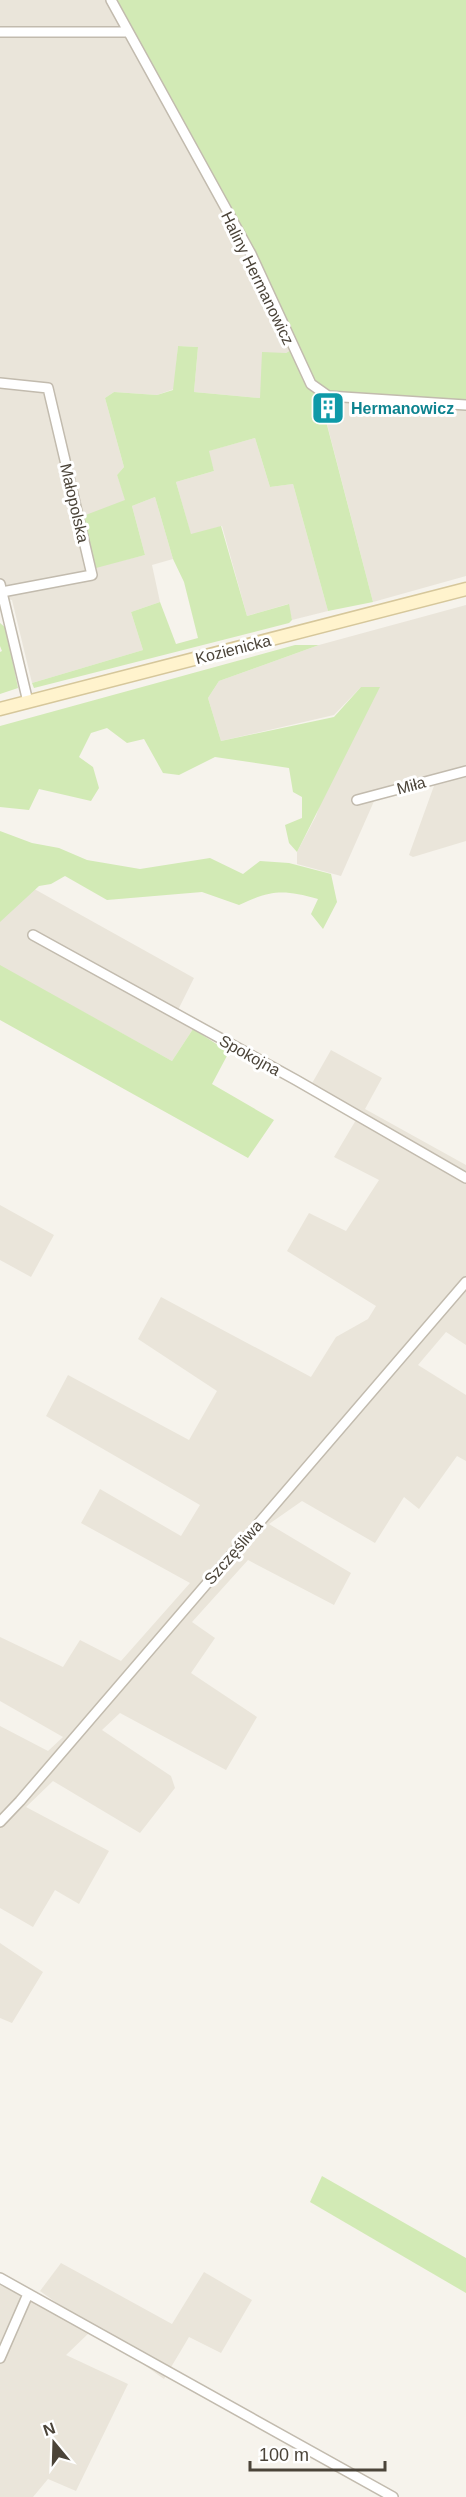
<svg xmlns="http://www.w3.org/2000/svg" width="466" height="2497" viewBox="0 0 466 2497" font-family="Helvetica,sans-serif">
  <rect width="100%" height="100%" fill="#f6f3ec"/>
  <!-- residential -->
  <path fill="#eae5da" d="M 0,0 L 112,0 L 295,349 L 286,353 L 260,398 L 194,392 L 198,347 L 178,346 L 174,389 L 157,395 L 114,392 L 105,398 L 124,467 L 117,475 L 126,501 L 96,567 L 145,555 L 132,506 L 155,497 L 173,559 L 152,565 L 160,602 L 131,612 L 143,650 L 32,683 L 12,600 L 0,598 Z
    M 320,397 L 466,409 L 466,576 L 373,602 Z
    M 255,438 L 270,487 L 293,484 L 328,611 L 292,620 L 288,604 L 247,616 L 222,526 L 191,535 L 176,482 L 214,471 L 208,451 Z
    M 466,605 L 466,841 L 413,857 L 409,855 L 435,783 L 375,799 L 341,876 L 297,864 L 297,852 L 316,816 L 361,687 L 334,715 L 221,741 L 208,698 L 219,681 L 319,645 Z
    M 20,881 L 194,978 L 174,1018 L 193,1029 L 172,1061 L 0,966 L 0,911 Z
    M 331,1050 L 382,1078 L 365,1109 L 466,1165 L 466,1345 L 446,1332 L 418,1365 L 466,1395 L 466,1461 L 457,1456 L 419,1509 L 404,1497 L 375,1543 L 302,1501 L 269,1524 L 351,1573 L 334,1605 L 248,1560 L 192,1622 L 215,1638 L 191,1673 L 257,1717 L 226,1770 L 120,1713 L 102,1730 L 171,1776 L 175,1788 L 140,1833 L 53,1781 L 26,1807 L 109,1851 L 79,1904 L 55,1890 L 33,1927 L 0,1908 L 0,1726 L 48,1751 L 63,1737 L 0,1701 L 0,1637 L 63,1667 L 80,1640 L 121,1661 L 190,1583 L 81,1523 L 100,1489 L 181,1536 L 200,1505 L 46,1416 L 68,1375 L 189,1440 L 217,1391 L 138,1339 L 161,1297 L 311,1377 L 336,1337 L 368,1319 L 376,1306 L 287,1251 L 309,1213 L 346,1231 L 379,1180 L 334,1157 L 356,1120 L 307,1092 Z
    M 0,1205 L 54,1235 L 31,1277 L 0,1260 Z
    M 0,1943 L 43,1972 L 12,2023 L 0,2018 Z
    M 61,2263 L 172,2324 L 204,2272 L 252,2300 L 221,2353 L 189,2337 L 164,2379 L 40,2291 Z
    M 0,2283 L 91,2331 L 66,2355 L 128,2384 L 76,2491 L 48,2479 L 33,2497 L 0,2497 Z"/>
  <!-- green -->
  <path fill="#d2eab5" d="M 112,0 L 466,0 L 466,409 L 320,398 L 373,602 L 328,611 L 293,484 L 270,487 L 255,438 L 209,451 L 214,471 L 176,482 L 191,534 L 221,526 L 247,616 L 289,604 L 292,620 L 289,623 L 34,688 L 32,683 L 143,650 L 131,612 L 160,602 L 176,644 L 198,638 L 184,582 L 173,559 L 155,497 L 132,506 L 145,555 L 96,568 L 83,516 L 125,500 L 117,475 L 124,467 L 105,398 L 114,392 L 157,395 L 173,390 L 178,346 L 198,347 L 194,392 L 260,398 L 262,352 L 286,353 L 295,348 Z
    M 0,623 L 6,628 L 18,688 L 0,694 L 0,652 L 2,651 L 0,646 Z
    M 295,645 L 319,645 L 219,681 L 208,698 L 221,741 L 334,717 L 361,687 L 380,687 L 297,852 L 289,843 L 285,825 L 302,818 L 302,797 L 293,792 L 289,768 L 215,757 L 179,775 L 163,773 L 144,739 L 127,743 L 107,728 L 91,733 L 79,757 L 93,767 L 99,788 L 91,801 L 39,789 L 29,810 L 0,807 L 0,726 Z
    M 0,831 L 32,843 L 59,848 L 87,860 L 140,869 L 210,858 L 243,874 L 260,861 L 289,863 L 331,874 L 337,902 L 323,929 L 311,914 L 318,899 C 283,889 271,890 239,905 L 202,892 L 107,900 L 65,876 L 51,884 L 39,886 L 0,922 Z
    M 0,965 L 172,1061 L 193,1029 L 229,1052 L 212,1084 L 274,1120 L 248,1158 L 0,1020 Z
    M 322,2176 L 466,2258 L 466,2293 L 310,2202 Z"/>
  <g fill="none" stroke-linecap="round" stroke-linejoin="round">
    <!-- minor casing -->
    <g stroke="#c2bbae" stroke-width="12">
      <path id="minor" d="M 111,0 L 251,254 L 311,384 L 328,396 L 466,405
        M 0,32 L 127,32
        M 0,383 L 48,388 L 92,575 L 2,592
        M 0,584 L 28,702
        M 357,800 L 466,771
        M 33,935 L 296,1080 L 466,1178
        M 0,1822 L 20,1801 L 466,1282
        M 0,2278 L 393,2497
        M 0,2358 L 28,2294"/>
    </g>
    <!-- secondary casing -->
    <g stroke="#d6c79b" stroke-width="15">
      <path id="secondary" d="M 0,709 L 466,589"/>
    </g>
    <!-- minor -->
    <use href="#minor" stroke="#fff" stroke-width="9"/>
    <!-- secondary -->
    <use href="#secondary" stroke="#fff3cd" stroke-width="12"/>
  </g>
  <!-- icons -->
  <defs>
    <g id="building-square" transform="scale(1.725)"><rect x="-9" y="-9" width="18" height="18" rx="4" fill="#0f9aa8" stroke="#fff"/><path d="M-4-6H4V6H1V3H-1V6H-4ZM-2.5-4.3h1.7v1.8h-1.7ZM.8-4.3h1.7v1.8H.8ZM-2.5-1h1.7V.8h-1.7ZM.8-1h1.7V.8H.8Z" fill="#fff"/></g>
  </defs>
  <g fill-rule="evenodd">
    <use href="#building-square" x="328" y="408"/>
  </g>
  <g text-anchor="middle" stroke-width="6" stroke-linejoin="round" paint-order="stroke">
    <!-- street labels -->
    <g font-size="16" fill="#4b4439" stroke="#fff">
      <text transform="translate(258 278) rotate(64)" y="6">Haliny Hermanowicz</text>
      <text transform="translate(75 503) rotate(77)" y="6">Małopolska</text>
      <text transform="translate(233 649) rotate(-14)" y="6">Kozienicka</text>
      <text transform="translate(411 785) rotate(-15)" y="6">Miła</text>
      <text transform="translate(250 1055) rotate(29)" y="6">Spokojna</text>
      <text transform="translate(233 1552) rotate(-49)" y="6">Szczęśliwa</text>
    </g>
    <!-- culture labels -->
    <g font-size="16" font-weight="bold" fill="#0d838f" stroke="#fff" text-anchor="start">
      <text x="351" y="414">Hermanowicz</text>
    </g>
  </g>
  <!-- north arrow -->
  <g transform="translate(54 2443) rotate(341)" stroke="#ffffff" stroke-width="4.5" paint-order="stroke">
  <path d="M0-4.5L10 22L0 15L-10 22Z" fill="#4b4439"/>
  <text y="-9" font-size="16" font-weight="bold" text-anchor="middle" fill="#4b4439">N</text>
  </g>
  <!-- scale -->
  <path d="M250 2461v9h135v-9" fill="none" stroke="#4b4439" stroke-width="3"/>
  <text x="259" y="2461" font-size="18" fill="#4b4439" stroke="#ffffff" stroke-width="4.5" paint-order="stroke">100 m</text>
</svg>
